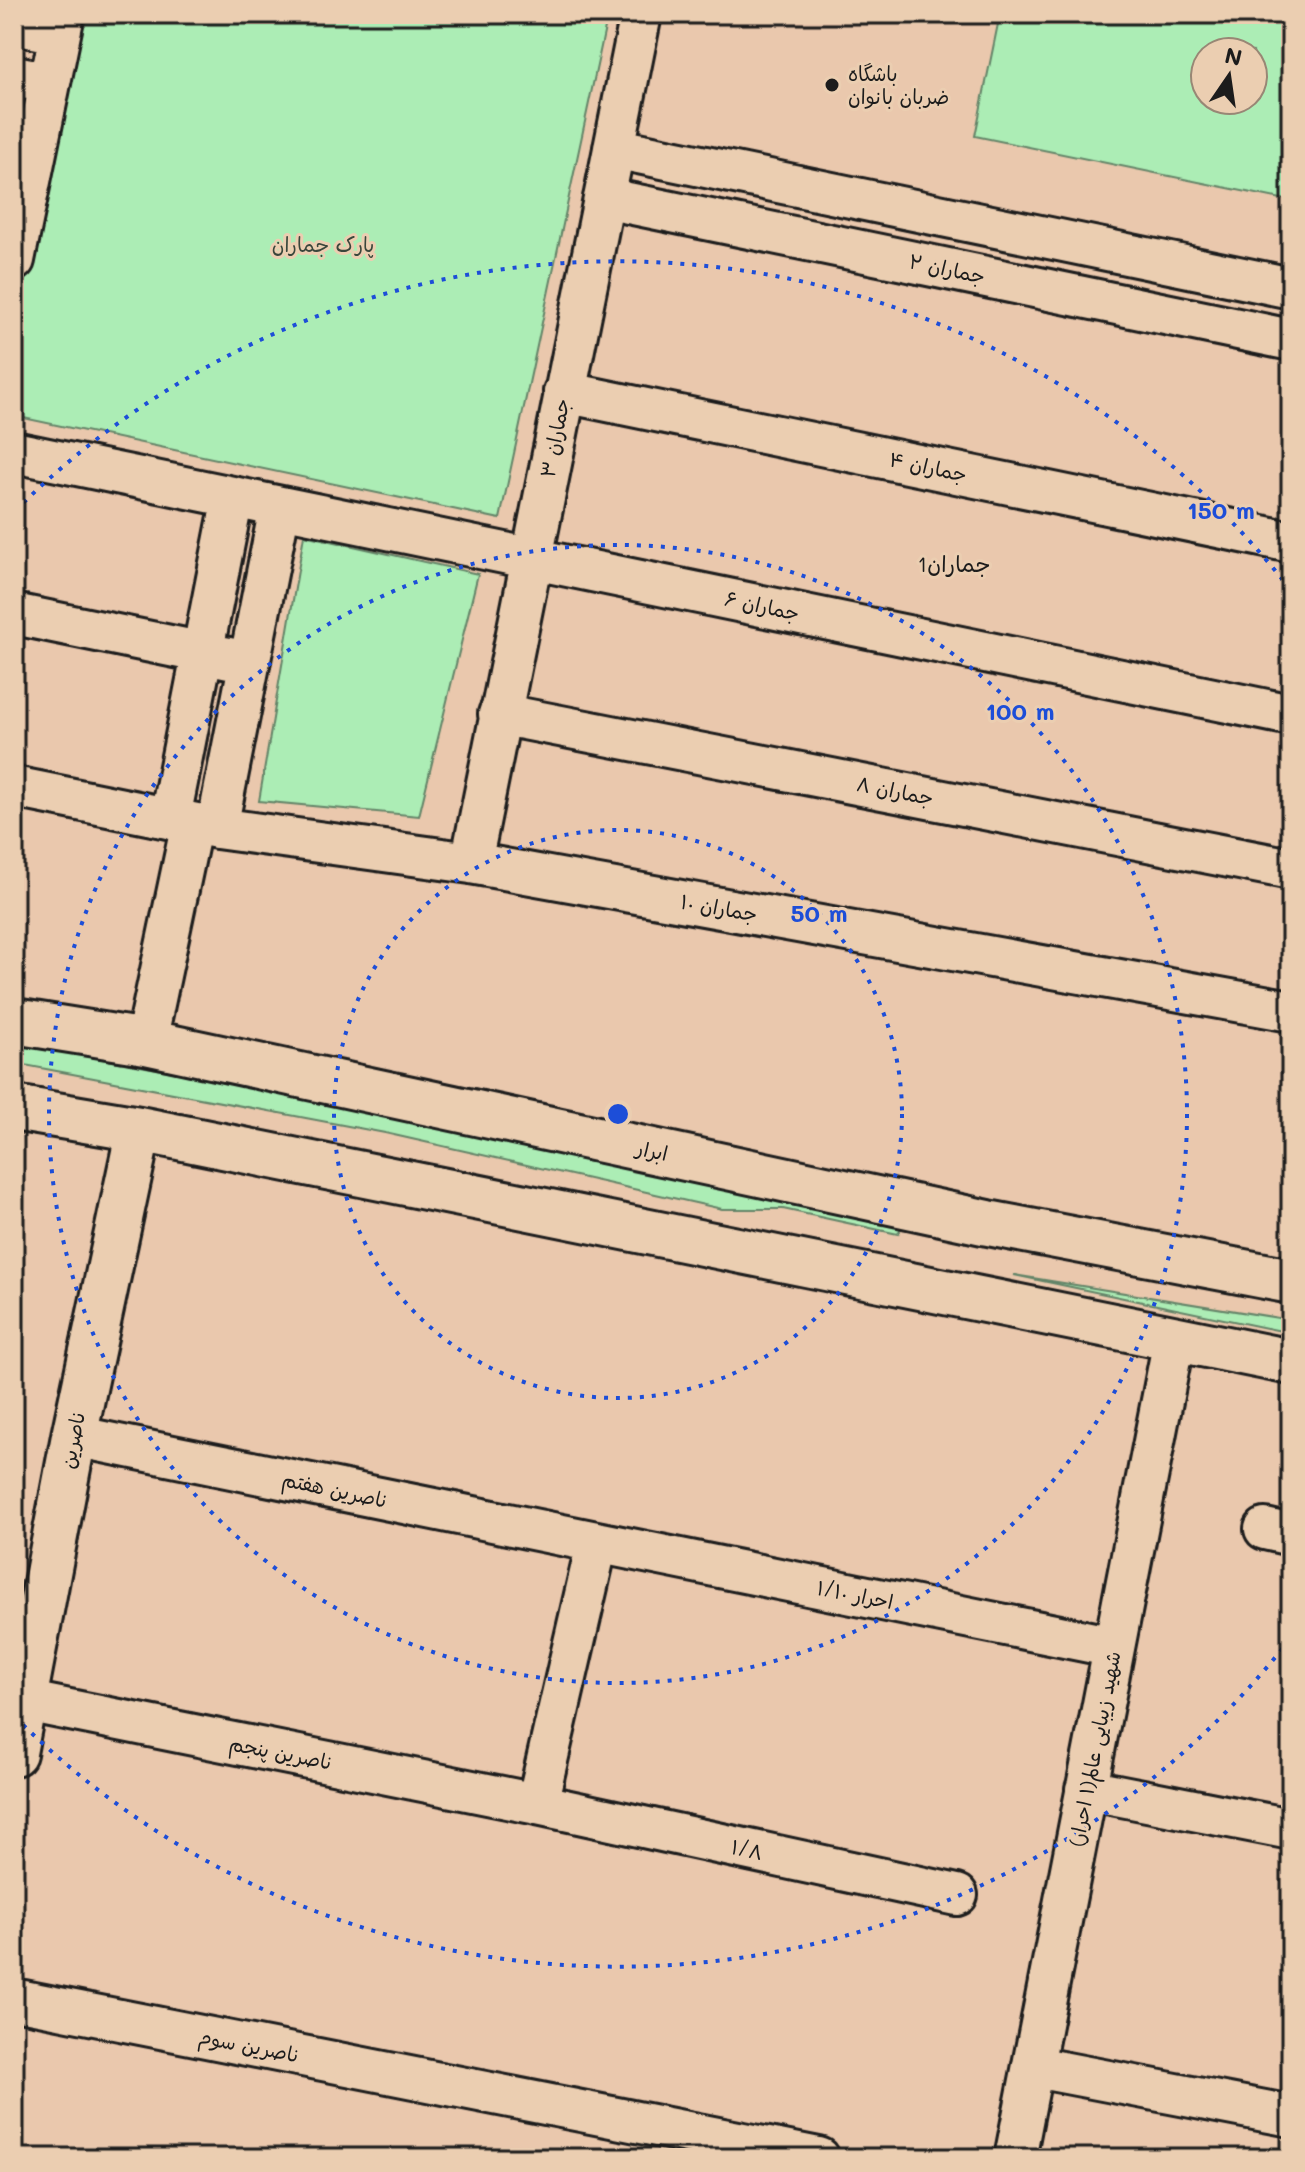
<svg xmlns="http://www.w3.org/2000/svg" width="1305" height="2172" viewBox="0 0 1305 2172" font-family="Mali,'Playpen Sans Arabic',sans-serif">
  <rect width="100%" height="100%" fill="#eac8ad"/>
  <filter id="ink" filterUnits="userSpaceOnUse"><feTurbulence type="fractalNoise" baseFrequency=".0125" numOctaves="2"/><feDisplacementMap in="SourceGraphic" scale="16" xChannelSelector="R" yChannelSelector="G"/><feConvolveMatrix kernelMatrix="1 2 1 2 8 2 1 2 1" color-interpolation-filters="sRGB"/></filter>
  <g filter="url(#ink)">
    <!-- green -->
    <path fill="#acedb5" stroke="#648468" stroke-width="2" fill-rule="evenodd" d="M 77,14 L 608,14 L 500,519 L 14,416 L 14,310 Z
      M 1000,14 L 1291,14 L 1291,201 L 975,136 ZM 1205,52 L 1253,52 L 1253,100 L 1205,100 Z
      M 304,535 L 478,574 L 419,816 L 259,801 Z
      M 14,1043 L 277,1091 L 903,1223 L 898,1234 L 783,1209 L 722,1209 L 385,1133 L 14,1063 Z
      M 1014,1275 L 1291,1320 L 1291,1333 Z"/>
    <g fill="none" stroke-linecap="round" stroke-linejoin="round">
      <!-- street casing -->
      <g stroke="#1c1c1c" stroke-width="46">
        <path id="street" d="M 14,24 L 60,33
          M 14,76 L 50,83
          M 614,148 L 1291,288
          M 604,198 L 1291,340
          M 14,260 L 64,14
          M 564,392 L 1291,542
          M 14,452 L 1291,715
          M 14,614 L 229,658
          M 499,714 L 1291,869
          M 14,787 L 217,828 L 471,863 L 1291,1011
          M 170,818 L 233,497
          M 217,828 L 280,507
          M 471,863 L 641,14
          M 146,1042 L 192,823
          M 74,1436 L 1114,1647
          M 1265,1529 L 1291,1535
          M 25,1701 L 537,1804 L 957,1895
          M 1086,1789 L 1291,1829
          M 537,1804 L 597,1543
          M 14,1999 L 819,2158
          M 1035,2067 L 1291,2116
          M 1015,2158 L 1174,1339"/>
      </g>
      <!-- secondary casing -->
      <g stroke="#1c1c1c" stroke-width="50">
        <path id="secondary" d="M 14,1021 L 146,1042 L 988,1223 L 1291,1281
          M 14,1108 L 139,1129 L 1291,1362
          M 14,1753 L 74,1436 L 139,1129"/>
      </g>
      <!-- street -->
      <use href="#street" stroke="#ebceb1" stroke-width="40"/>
      <!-- secondary -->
      <use href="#secondary" stroke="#ebceb1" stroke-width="44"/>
    </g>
  </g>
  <!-- distance rings -->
  <g fill="none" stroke="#1d4ed8" stroke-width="4" stroke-dasharray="4 8">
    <circle cx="618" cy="1114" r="284"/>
    <circle cx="618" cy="1114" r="569"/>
    <path d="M1290 1639A853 853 0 0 1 15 1717M15 511A853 853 0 0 1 1290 589"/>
  </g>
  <!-- markers -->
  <circle fill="#1c1c1c" stroke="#ebceb1" stroke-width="3" cx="832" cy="85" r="8"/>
  <g text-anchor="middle" stroke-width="6" stroke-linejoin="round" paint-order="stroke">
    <!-- poi labels -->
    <g font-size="20" fill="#1c1c1c" stroke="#ebceb1" text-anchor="start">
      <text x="848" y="81">باشگاه<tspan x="848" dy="23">ضربان بانوان</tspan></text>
    </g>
    <!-- park labels -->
    <g font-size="20" fill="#39463b" stroke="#ebceb1">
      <text x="323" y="252">پارک جماران</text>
    </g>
    <!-- street labels -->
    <g font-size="20" fill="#1c1c1c" stroke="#ebceb1">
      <text transform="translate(947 269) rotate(12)" y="7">جماران ۲</text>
      <text transform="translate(555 438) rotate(-79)" y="7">جماران ۳</text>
      <text transform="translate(928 467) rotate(12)" y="7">جماران ۴</text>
      <text transform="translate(762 606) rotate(12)" y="7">جماران ۶</text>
      <text transform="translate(895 791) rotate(11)" y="7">جماران ۸</text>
      <text transform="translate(719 908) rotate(10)" y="7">جماران ۱۰</text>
      <text transform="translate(652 1151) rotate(12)" y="7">ابرار</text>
      <text transform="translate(73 1440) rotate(-79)" y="7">ناصرین</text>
      <text transform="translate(335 1490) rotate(12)" y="7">ناصرین هفتم</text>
      <text transform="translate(855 1595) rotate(11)" y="7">۱/۱۰ احرار</text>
      <text transform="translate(1095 1749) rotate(-79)" y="7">شهید زیبایی عالم(۱ احرار)</text>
      <text transform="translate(281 1753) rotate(11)" y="7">ناصرین پنجم</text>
      <text transform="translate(747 1850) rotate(12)" y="7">۱/۸</text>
      <text transform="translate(249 2046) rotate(11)" y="7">ناصرین سوم</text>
    </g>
    <!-- neighbourhood labels -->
    <g font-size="22" fill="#1c1c1c" stroke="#ebceb1">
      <text x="954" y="572">جماران1</text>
    </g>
  </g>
  <circle cx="618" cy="1114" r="12" fill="#1d4ed8" stroke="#ebceb1" stroke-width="4"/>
  <g font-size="24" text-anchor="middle" font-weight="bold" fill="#1d4ed8" stroke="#ebceb1" stroke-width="6" stroke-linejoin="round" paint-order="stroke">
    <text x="1221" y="519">150 m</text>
    <text x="1020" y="720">100 m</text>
    <text x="819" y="922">50 m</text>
  </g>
  <!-- margin -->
  <rect width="1305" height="2172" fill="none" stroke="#ebceb1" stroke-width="48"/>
  <rect x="24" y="24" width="1257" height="2124" fill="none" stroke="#1c1c1c" stroke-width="3" filter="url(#ink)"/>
  <!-- north arrow -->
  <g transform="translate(1229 76) rotate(13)"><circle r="38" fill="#ebceb1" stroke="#988775" stroke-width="2"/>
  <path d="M0-6L14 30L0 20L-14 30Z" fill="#1c1c1c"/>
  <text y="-12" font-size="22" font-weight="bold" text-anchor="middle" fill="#1c1c1c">N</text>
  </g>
</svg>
